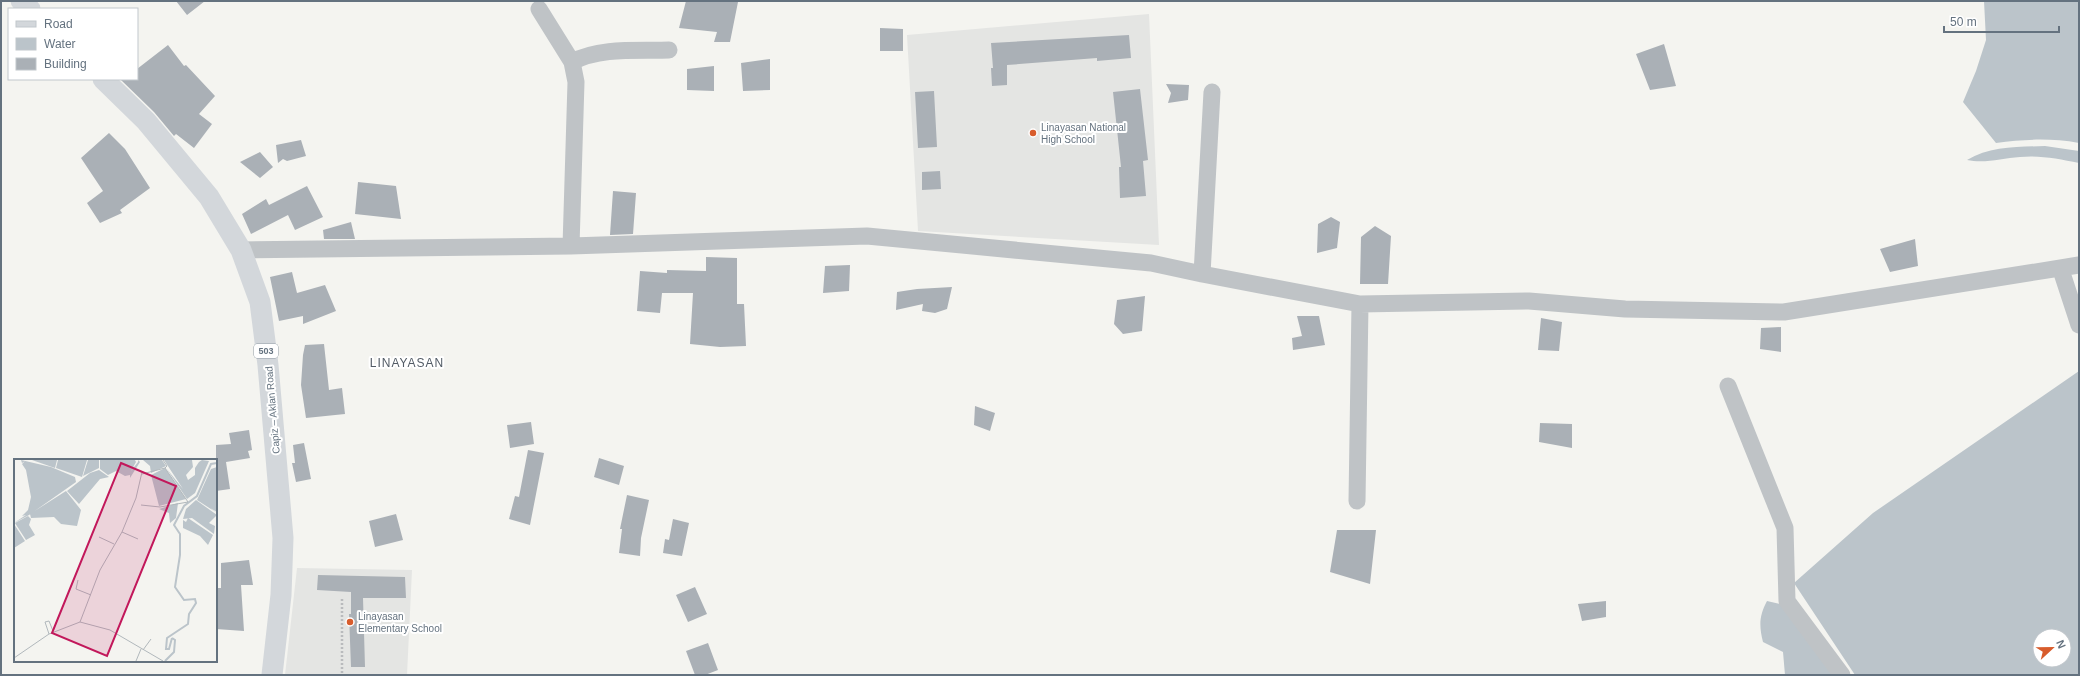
<svg xmlns="http://www.w3.org/2000/svg" width="2080" height="676" viewBox="0 0 2080 676" font-family="Helvetica,sans-serif">
  <rect width="100%" height="100%" fill="#f4f4f0"/>
  <!-- built -->
  <path fill="#e4e5e3" d="M 1149,14 L 1159,245 L 918,231 L 907,35 Z
    M 297,568 L 412,570 L 407,675 L 285,675 Z"/>
  <!-- water -->
  <path fill="#bbc4ca" fill-rule="evenodd" d="M 1984,1 L 2079,1 L 2079,143 C 2051,138 2025,139 1996,143 L 1963,102 L 1976,71 L 1986,40 Z
    M 2045,146 L 2079,151 L 2079,163 C 2059,159 2040,155 2020,157 C 2002,158 1985,164 1967,160 C 1990,146 2018,147 2045,146 Z
    M 2079,371 L 2079,675 L 1855,675 L 1794,583 L 1873,513 ZM 2040,636 L 2064,636 L 2064,660 L 2040,660 Z
    M 1767,601 L 1784,605 L 1840,675 L 1785,675 L 1783,652 L 1763,642 C 1759,626 1759,616 1767,601 Z"/>
  <!-- building -->
  <path fill="#aab0b6" d="M 176,1 L 205,1 L 187,15 Z
    M 686,1 L 738,2 L 730,42 L 714,42 L 717,32 L 679,28 Z
    M 880,28 L 903,29 L 903,51 L 880,51 Z
    M 1129,35 L 1131,58 L 1097,61 L 1097,58 L 1007,65 L 1007,85 L 992,86 L 991,68 L 993,68 L 991,43 Z
    M 1664,44 L 1676,86 L 1650,90 L 1636,54 Z
    M 168,45 L 184,66 L 186,65 L 215,96 L 199,114 L 212,124 L 194,148 L 176,134 L 174,136 L 154,112 L 120,79 L 137,79 L 137,69 Z
    M 770,59 L 770,90 L 743,91 L 741,63 Z
    M 714,66 L 714,91 L 687,90 L 687,69 Z
    M 1166,84 L 1189,85 L 1188,100 L 1168,103 L 1171,93 Z
    M 1140,89 L 1148,160 L 1143,161 L 1146,196 L 1120,198 L 1119,167 L 1121,167 L 1113,92 Z
    M 934,91 L 937,147 L 918,148 L 915,92 Z
    M 109,133 L 125,149 L 150,188 L 120,210 L 122,213 L 100,223 L 87,203 L 103,191 L 81,158 Z
    M 301,140 L 306,156 L 287,161 L 283,159 L 278,163 L 276,145 Z
    M 260,152 L 273,167 L 260,178 L 240,162 Z
    M 940,171 L 941,189 L 922,190 L 922,172 Z
    M 358,182 L 396,186 L 401,219 L 355,214 Z
    M 307,186 L 323,217 L 295,230 L 288,215 L 251,234 L 242,214 L 266,199 L 269,205 Z
    M 613,191 L 636,193 L 633,234 L 610,235 Z
    M 1331,217 L 1340,222 L 1337,248 L 1317,253 L 1318,224 Z
    M 351,222 L 355,239 L 324,239 L 323,230 Z
    M 1375,226 L 1391,236 L 1388,284 L 1360,284 L 1361,237 Z
    M 1915,239 L 1918,266 L 1890,272 L 1880,249 Z
    M 706,257 L 737,258 L 737,304 L 744,304 L 746,346 L 720,347 L 690,344 L 693,293 L 662,293 L 660,313 L 637,311 L 640,271 L 667,273 L 667,270 L 706,271 Z
    M 850,265 L 849,291 L 823,293 L 825,266 Z
    M 292,272 L 297,293 L 325,285 L 336,311 L 303,324 L 303,316 L 279,321 L 270,277 Z
    M 952,287 L 947,309 L 935,313 L 922,311 L 923,304 L 896,310 L 897,292 L 917,289 Z
    M 1145,296 L 1142,331 L 1123,334 L 1114,324 L 1117,300 Z
    M 1297,316 L 1319,316 L 1325,345 L 1293,350 L 1292,338 L 1302,336 Z
    M 1541,318 L 1562,322 L 1559,351 L 1538,350 Z
    M 1781,327 L 1781,352 L 1760,349 L 1761,328 Z
    M 324,344 L 329,390 L 342,388 L 345,414 L 306,418 L 301,385 L 303,355 L 305,345 Z
    M 975,406 L 995,413 L 990,431 L 974,425 Z
    M 531,422 L 534,444 L 510,448 L 507,425 Z
    M 1540,423 L 1572,424 L 1572,448 L 1539,442 Z
    M 249,430 L 252,450 L 248,451 L 250,458 L 226,462 L 230,489 L 216,491 L 216,445 L 231,444 L 229,433 Z
    M 304,443 L 311,479 L 296,482 L 292,463 L 295,463 L 293,445 Z
    M 528,450 L 544,453 L 530,525 L 509,519 L 515,496 L 519,497 Z
    M 599,458 L 624,466 L 619,485 L 594,477 Z
    M 627,495 L 649,500 L 641,538 L 640,556 L 619,553 L 622,529 L 620,529 Z
    M 396,514 L 403,540 L 375,547 L 369,521 Z
    M 673,519 L 689,523 L 682,556 L 663,553 L 665,539 L 669,540 Z
    M 1337,530 L 1376,530 L 1370,584 L 1330,572 Z
    M 249,560 L 253,585 L 241,585 L 244,631 L 216,629 L 216,588 L 221,588 L 221,563 Z
    M 318,575 L 405,577 L 406,598 L 363,598 L 365,667 L 351,667 L 349,614 L 351,614 L 351,592 L 317,590 Z
    M 695,587 L 707,614 L 688,622 L 676,595 Z
    M 1606,601 L 1606,617 L 1582,621 L 1578,604 Z
    M 708,643 L 718,670 L 705,675 L 695,675 L 686,651 Z"/>
  <g fill="none" stroke-linecap="round" stroke-linejoin="round">
    <!-- path -->
    <path stroke="#b9bbbd" stroke-width="2.5" stroke-dasharray="2 2" stroke-linecap="butt" d="M 342,599 L 342,675"/>
    <!-- minor -->
    <path stroke="#bfc3c6" stroke-width="17" d="M 539,9 L 572,62
      M 571,246 L 576,82 L 572,62 C 600,47 638,51 669,50
      M 241,250 L 571,246 L 867,236 L 1151,263 L 1202,274 L 1360,304 L 1529,301 L 1625,309 L 1784,312 L 2079,265
      M 2061,270 L 2079,325
      M 1202,274 L 1212,92
      M 1728,386 L 1785,528 L 1787,601 L 1842,675
      M 1357,501 L 1360,304"/>
    <!-- major -->
    <path stroke="#d3d7db" stroke-width="21" d="M 21,1 L 30,9
      M 103,79 L 146,121 L 209,197 L 241,250 L 260,302 L 268,365 L 283,538 L 281,595 L 272,675"/>
  </g>
  <!-- markers -->
  <g fill="#d85c2c" stroke="#fff" stroke-width="1.5">
    <circle cx="1033" cy="133" r="4"/>
    <circle cx="350" cy="622" r="4"/>
  </g>
  <g text-anchor="middle" stroke-width="4" stroke-linejoin="round" paint-order="stroke">
    <!-- shield labels -->
    <rect fill="#fff" stroke="#929ca5" stroke-width="1" x="254" y="344" width="24" height="14" rx="3"/>
    <g font-size="9" font-weight="bold" fill="#64727f">
      <text x="266" y="354">503</text>
    </g>
    <!-- poi labels -->
    <g font-size="10" fill="#64727f" stroke="#fff" text-anchor="start">
      <text x="1041" y="131">Linayasan National<tspan x="1041" dy="12">High School</tspan></text>
      <text x="358" y="620">Linayasan<tspan x="358" dy="12">Elementary School</tspan></text>
    </g>
    <!-- street labels -->
    <g font-size="10" fill="#64727f" stroke="#fff">
      <text transform="translate(272 410) rotate(-95)" y="4">Capiz – Aklan Road</text>
    </g>
    <!-- quarter labels -->
    <g font-size="12" letter-spacing="1" fill="#525b65" stroke="#fff">
      <text x="407" y="367">LINAYASAN</text>
    </g>
  </g>
  <!-- overview -->
  <g transform="translate(14 459)">
    <rect width="203" height="203" fill="#f4f4f0"/>
    <path d="M 7,1 L 37,8 L 61,18 L 62,23 L 15,56 L 0,64 L 12,56 L 8,57 L 14,51 L 17,38 L 12,11 L 8,5 L 11,2 L 8,4 ZM 18,1 L 43,1 L 41,9 ZM 44,1 L 73,1 L 68,18 L 42,9 ZM 74,1 L 85,1 L 85,9 L 69,17 ZM 86,1 L 121,1 L 122,3 L 117,12 L 124,3 L 124,1 L 126,3 L 116,19 L 116,16 L 111,17 L 102,12 L 94,16 L 86,10 ZM 129,1 L 148,1 L 152,7 L 137,14 L 136,7 ZM 150,1 L 178,1 L 179,8 L 172,16 L 174,21 L 181,16 L 181,9 L 185,3 L 188,1 L 195,2 L 181,34 L 173,40 L 152,9 L 169,30 ZM 203,8 L 203,53 L 196,49 L 203,54 L 183,41 L 197,10 ZM 151,9 L 172,40 L 145,47 L 137,16 ZM 85,11 L 95,18 L 86,20 L 65,45 L 53,32 L 76,14 ZM 52,32 L 67,51 L 63,67 L 47,65 L 40,58 L 17,59 L 16,55 ZM 182,41 L 203,56 L 195,64 L 201,67 L 200,75 L 178,59 L 169,60 L 172,50 ZM 164,44 L 162,59 L 156,64 L 155,54 L 145,50 ZM 14,57 L 17,60 L 15,66 L 21,76 L 12,81 L 1,64 ZM 174,59 L 199,76 L 194,86 L 186,77 L 169,69 L 169,61 L 172,63 ZM 0,65 L 11,82 L 0,89 Z" fill="#bbc4ca"/>
    <path fill="none" stroke="#bbc4ca" stroke-width="2" d="M 158,179 L 155,190 L 152,190 L 153,179 L 174,165 L 175,155 L 182,144 L 181,140 L 170,141 L 161,128 L 166,96 L 166,75 L 160,66 L 170,47 L 183,37 L 197,5 L 203,4M 151,202 L 160,193 L 161,181 L 158,179"/>
    <path fill="none" stroke="#b1b8bc" stroke-width="1" d="M 151,9 L 174,43M 128,15 L 151,9 L 153,7 L 149,1M 127,46 L 146,48 L 174,43M 108,73 L 124,80M 85,78 L 100,85M 64,121 L 62,130 L 77,136M 66,163 L 86,111 L 108,73 L 122,39 L 128,13M 35,175 L 31,163 L 35,162 L 39,172M 129,191 L 137,180M 0,199 L 35,175 L 66,163 L 96,171 L 149,202M 122,202 L 127,190"/>
    <path fill="#c2185b" fill-opacity="0.15" stroke="#c2185b" stroke-width="2" d="M 107,4 L 162,27 L 93,197 L 38,174 Z"/>
    <rect width="203" height="203" fill="none" stroke="#64727f" stroke-width="2"/>
  </g>
  <!-- border -->
  <rect width="2080" height="676" fill="none" stroke="#64727f" stroke-width="4"/>
  <!-- legend -->
  <rect x="8" y="8" width="130" height="72" fill="#ffffff" stroke="#c1c7cc"/>
  <rect x="16" y="21" width="20" height="6" fill="#d3d7db" stroke="#c1c7cc"/>
  <text x="44" y="28" font-size="12" fill="#64727f">Road</text>
  <rect x="16" y="38" width="20" height="12" fill="#bbc4ca" stroke="#c1c7cc"/>
  <text x="44" y="48" font-size="12" fill="#64727f">Water</text>
  <rect x="16" y="58" width="20" height="12" fill="#aab0b6" stroke="#c1c7cc"/>
  <text x="44" y="68" font-size="12" fill="#64727f">Building</text>
  <!-- north arrow -->
  <g transform="translate(2052 648) rotate(68)"><circle r="19" fill="#ffffff" stroke="#c1c7cc"/>
  <path d="M0-3L7 15L0 10L-7 15Z" fill="#d85c2c"/>
  <text y="-6" font-size="11" font-weight="bold" text-anchor="middle" fill="#64727f">N</text>
  </g>
  <!-- scale -->
  <path d="M1944 26v6h115v-6" fill="none" stroke="#64727f" stroke-width="2"/>
  <text x="1950" y="26" font-size="12" fill="#64727f" stroke="#ffffff" stroke-width="3" paint-order="stroke">50 m</text>
</svg>
